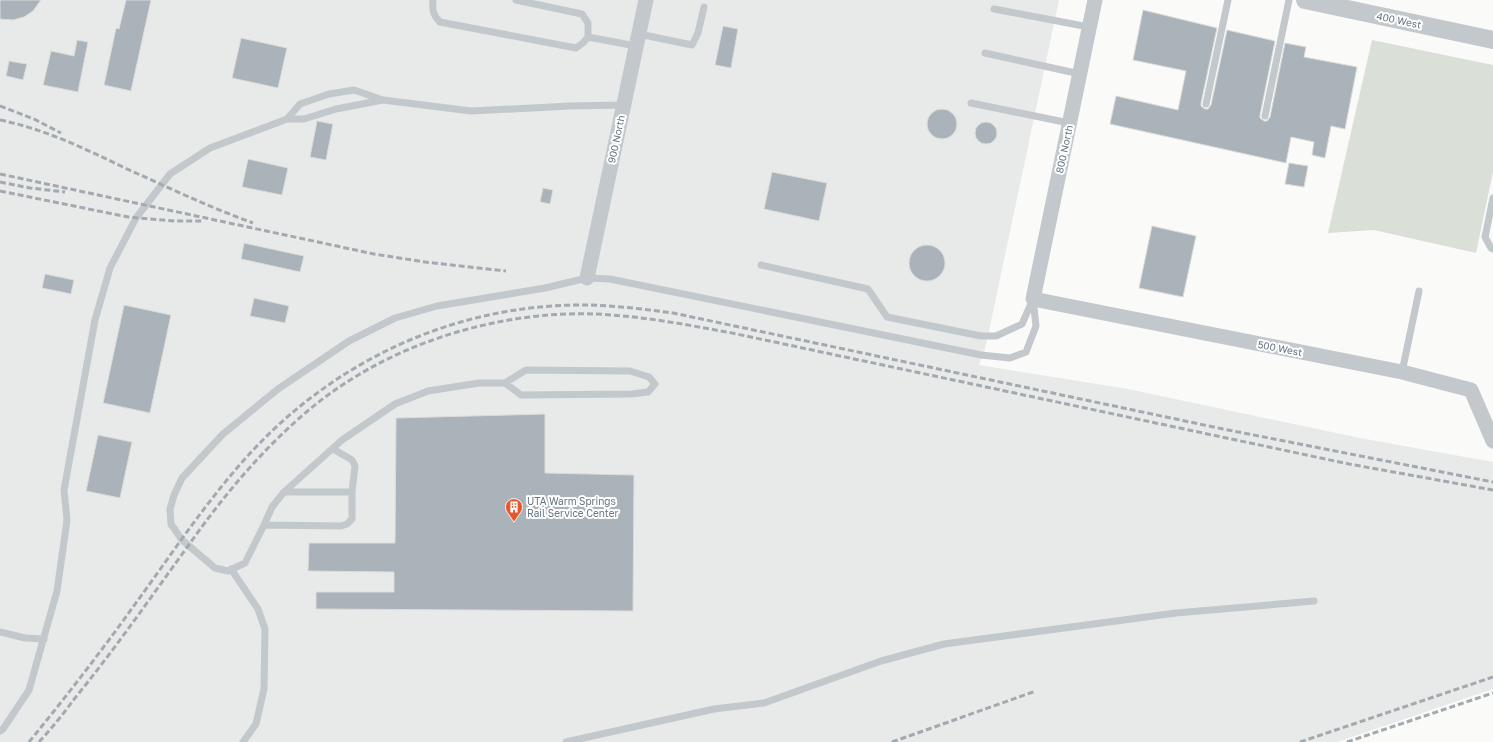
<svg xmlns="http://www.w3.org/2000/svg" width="1493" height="742" viewBox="0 0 1493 742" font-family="'Golos Text',sans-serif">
  <rect width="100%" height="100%" fill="#fafaf8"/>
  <!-- built -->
  <path fill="#e8e9e9" d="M 0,0 L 1059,0 L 986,345 L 979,365 L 1128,389 L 1360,438 L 1493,462 L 1493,689 L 1337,742 L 0,742 Z"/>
  <!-- green -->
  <path fill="#dadfd7" d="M 1372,40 L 1493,65 L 1493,172 L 1476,253 L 1374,230 L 1328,233 Z"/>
  <!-- building -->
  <path fill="#aab3b9" stroke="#dcdcda" d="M 0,0 L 41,0 L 33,11 L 24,17 L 13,20 L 0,19 Z
    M 126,0 L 151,0 L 131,91 L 104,85 L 116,28 L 119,29 Z
    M 1143,10 L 1217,28 L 1201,103 L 1201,106 L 1205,109 L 1208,109 L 1211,105 L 1227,30 L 1275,41 L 1260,115 L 1260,118 L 1264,121 L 1267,121 L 1270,117 L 1285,43 L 1306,47 L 1304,57 L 1357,67 L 1345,129 L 1331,126 L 1325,158 L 1312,155 L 1314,142 L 1291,137 L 1286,163 L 1110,124 L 1116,96 L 1178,110 L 1186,71 L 1133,60 Z
    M 723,26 L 738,29 L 731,68 L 715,65 Z
    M 241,38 L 287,48 L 278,88 L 232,78 Z
    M 77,40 L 88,42 L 78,92 L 43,85 L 51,51 L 74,56 Z
    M 9,61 L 27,64 L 23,80 L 6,76 Z
    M927 124a15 15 0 1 1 30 0a15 15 0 1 1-30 0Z
    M 317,121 L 333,124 L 326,160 L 310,157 Z
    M975 133a11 11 0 1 1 22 0a11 11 0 1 1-22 0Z
    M 248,159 L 288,168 L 282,195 L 242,187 Z
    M 1289,163 L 1308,166 L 1304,187 L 1285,184 Z
    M 772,172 L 827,183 L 819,221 L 764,209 Z
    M 543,188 L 553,190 L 550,204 L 540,202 Z
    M 1152,226 L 1196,236 L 1183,297 L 1139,288 Z
    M 244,243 L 304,256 L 300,272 L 241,259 Z
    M909 263a18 18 0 1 1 36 0a18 18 0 1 1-36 0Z
    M 45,274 L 74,280 L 71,294 L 42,288 Z
    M 254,298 L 289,306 L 285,323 L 250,316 Z
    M 124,305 L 171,315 L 150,413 L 103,403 Z
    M 545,414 L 545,473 L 634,475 L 633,611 L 316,609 L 316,592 L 394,592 L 394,572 L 308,571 L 309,543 L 395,543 L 396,418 Z
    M 98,435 L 132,442 L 120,498 L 86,491 Z"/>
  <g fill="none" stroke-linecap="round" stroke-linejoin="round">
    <!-- service -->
    <path stroke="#c3c8cc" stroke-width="7" d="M 433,0 C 432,10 433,15 440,22 L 576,48 L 583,43 L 588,37 L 588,23 L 582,14 L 516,0
      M 994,9 L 1089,27
      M 639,34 L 692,45 L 698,33 L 704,7
      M 588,37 L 636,46
      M 985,53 L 1080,74
      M 383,100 L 336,109 L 304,119 L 287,119 L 300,104 L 329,94 L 354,90 L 383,100 L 471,111 L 570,106 L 623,105
      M 971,103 L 1069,123
      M 1206,104 L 1228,0
      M 1265,116 L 1289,0
      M 1493,198 L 1485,237 L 1491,248 L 1493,249
      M 761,265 L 868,289 L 887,317 L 981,336 L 996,336 L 1022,324 L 1033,299
      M 1402,372 L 1419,291
      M 505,383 L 521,395 L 632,394 L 648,392 L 655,384 L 649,377 L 630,371 L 526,370 L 505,383 L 479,383 L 428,391 L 395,404 L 342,440 L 284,492 L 272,507 L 264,525 L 245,563 L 228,571 L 215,568 L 182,540 L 171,524 L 170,509 L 174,495 L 182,478 L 223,434 L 278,389 L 349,341 L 395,318 L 437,306 L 545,288 L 587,278 L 610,279 L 981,355 L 1010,358 L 1026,352 L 1036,326 L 1033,299
      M 333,449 L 352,460 L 355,466 L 352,492
      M 264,525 L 341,526 L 347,524 L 352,519 L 352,492 L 284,492
      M 231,569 L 258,609 L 265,629 L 264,689 L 256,724 L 243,742
      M 0,632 L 25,638 L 44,639
      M 0,731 L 3,729 L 29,690 L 57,591 L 67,520 L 64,490 L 95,320 L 110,268 L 136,218 L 170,174 L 210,148 L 287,119
      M 566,742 L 714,709 L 764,703 L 881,661 L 944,644 L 1176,613 L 1314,601"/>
    <!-- minor -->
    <path stroke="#c3c8cc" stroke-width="15" d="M 1095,0 L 1033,299 L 1402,372 L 1471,390 L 1493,441
      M 587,278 L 646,0"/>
    <!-- tertiary -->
    <path stroke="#c3c8cc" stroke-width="18" d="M 1305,0 L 1493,40"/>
    <!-- rail -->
    <path stroke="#a2aab0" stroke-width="3" stroke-dasharray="6 3" stroke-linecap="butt" d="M 0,106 L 34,119 L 61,133
      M 0,120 C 44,129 84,148 125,168 C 167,187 209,207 253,223
      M 0,174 L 374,254 L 425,262 L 506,271
      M 0,182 L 30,188 L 65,192
      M 0,191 L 128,217 L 175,221 L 203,221
      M 29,742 C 65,698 100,653 133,607 C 169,558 203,506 244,460 C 330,363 451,305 582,305 C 612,305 643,309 673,313 L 1223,429 L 1493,482
      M 39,742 C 52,728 64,713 75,698 C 115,649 151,597 188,546 C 219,502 254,459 294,423 C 367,355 468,318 566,314 C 622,312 677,323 732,333 L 1349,464 L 1493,490
      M 892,742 L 1036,691
      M 1300,742 L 1493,677
      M 1347,742 L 1493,693"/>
  </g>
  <!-- icons -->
  <defs>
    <g id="building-pin" transform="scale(0.9)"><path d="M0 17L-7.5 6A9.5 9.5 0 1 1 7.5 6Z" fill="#e4572e" stroke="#fff"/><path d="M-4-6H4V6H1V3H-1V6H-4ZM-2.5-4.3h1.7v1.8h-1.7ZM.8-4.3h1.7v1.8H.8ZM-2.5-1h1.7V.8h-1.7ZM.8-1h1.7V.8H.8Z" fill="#fff"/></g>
  </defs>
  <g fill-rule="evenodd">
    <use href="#building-pin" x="514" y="507"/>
  </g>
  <g text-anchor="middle" stroke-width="4" stroke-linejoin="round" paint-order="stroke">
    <!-- street labels -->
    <g font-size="10" fill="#657683" stroke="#fff">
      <text transform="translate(1399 20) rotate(12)" y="4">400 West</text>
      <text transform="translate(616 139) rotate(-78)" y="4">900 North</text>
      <text transform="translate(1064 149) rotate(-78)" y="4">800 North</text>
      <text transform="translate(1280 348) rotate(11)" y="4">500 West</text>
    </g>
    <!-- poi labels -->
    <g font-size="10" fill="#657683" stroke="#fff" text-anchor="start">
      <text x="527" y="505">UTA Warm Springs<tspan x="527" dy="12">Rail Service Center</tspan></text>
    </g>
  </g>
</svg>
